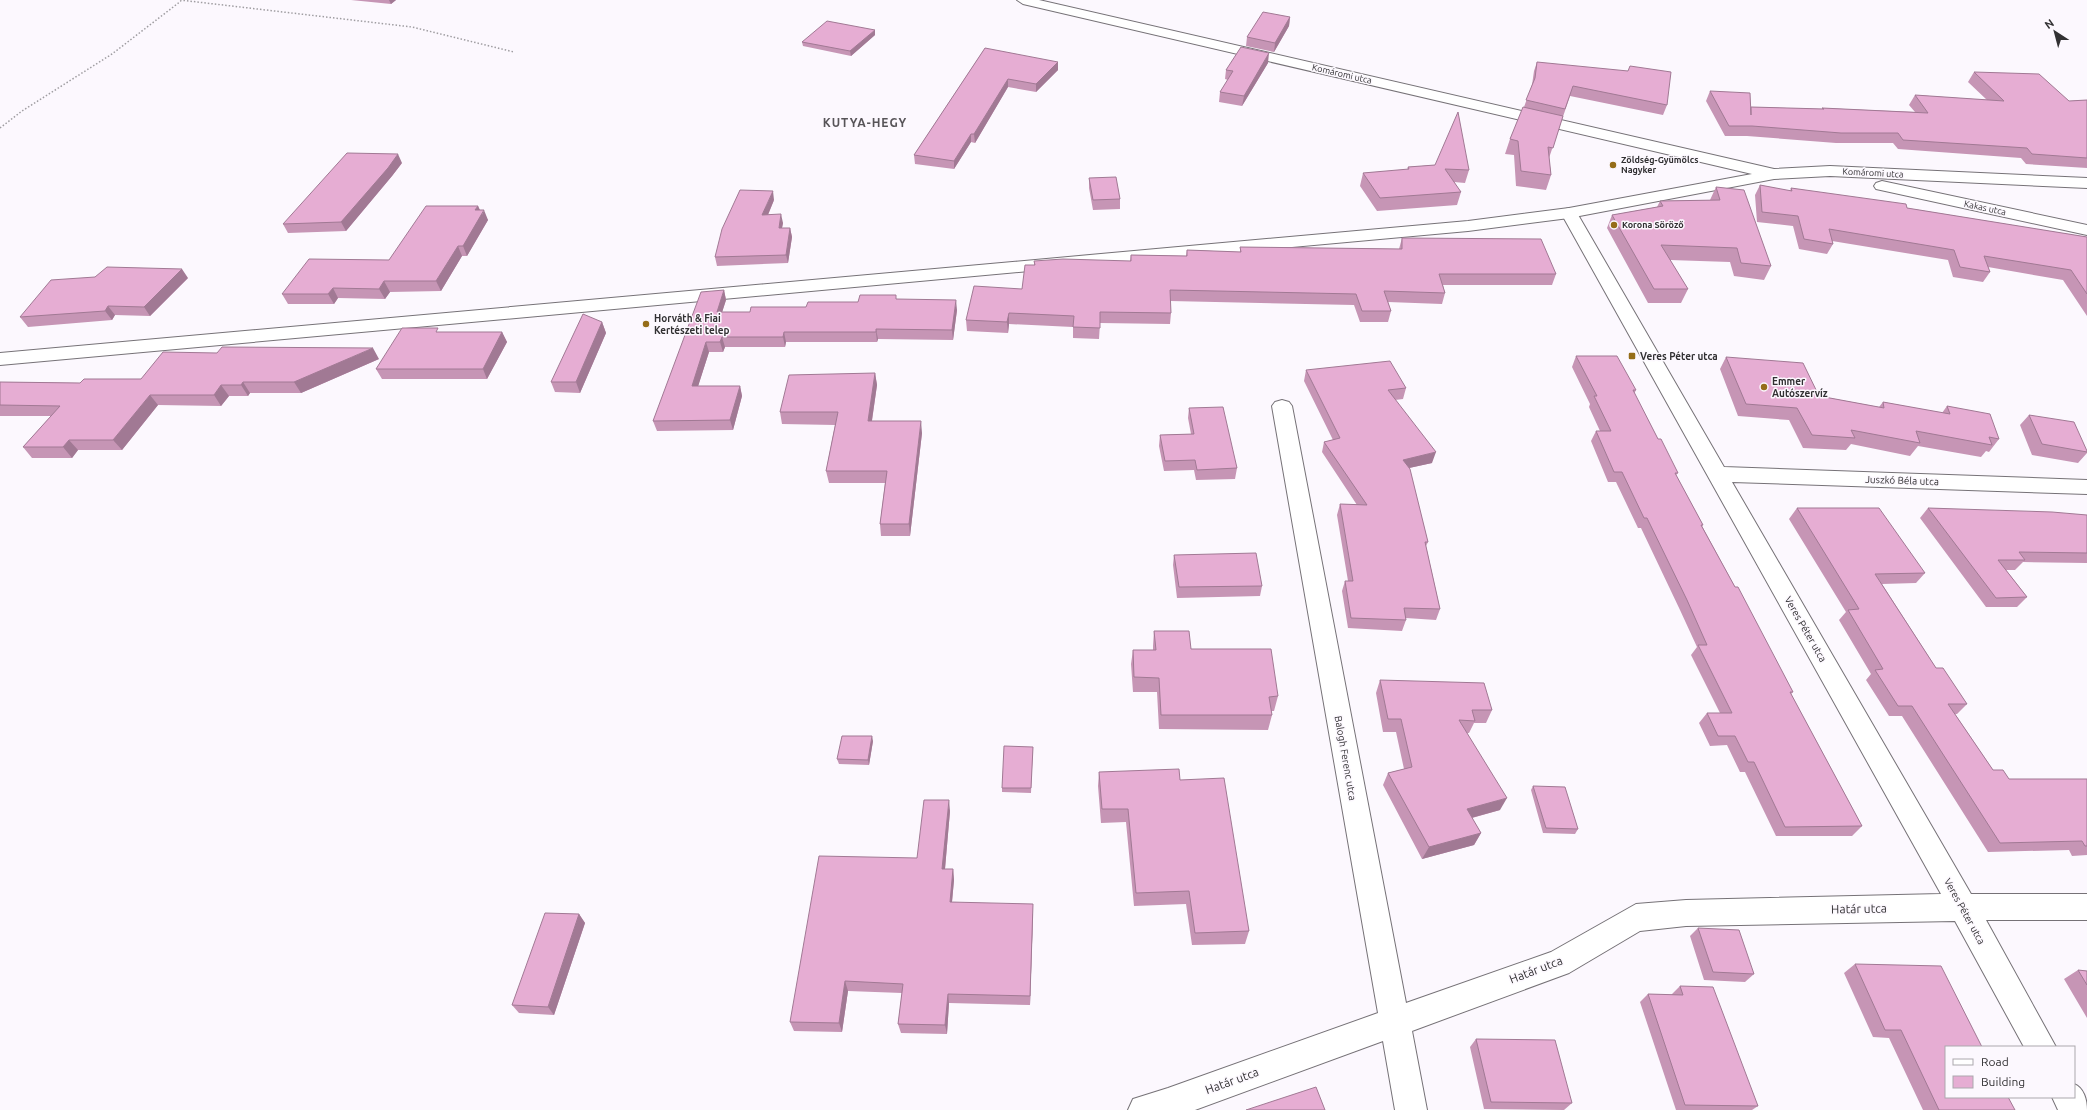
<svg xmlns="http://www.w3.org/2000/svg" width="2087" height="1110" viewBox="0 0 2087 1110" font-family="Ubuntu,sans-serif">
  <rect width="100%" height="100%" fill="#fcf8fe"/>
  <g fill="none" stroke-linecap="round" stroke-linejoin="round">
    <!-- street casing -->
    <g stroke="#767277" stroke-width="2">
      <path id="street" d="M 1882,181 L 2087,225 L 2087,235 L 1876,189 L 1874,186 L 1876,183 Z
        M 1569,208 L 1575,210 L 1577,213 L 1724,467 L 2087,480 L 2087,494 L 1732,482 L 1971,894 L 2087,894 L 2087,920 L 1986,920 L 2056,1047 L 2024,1047 L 1955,921 L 1686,926 L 1640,931 L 1569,973 L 1412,1031 L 1427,1110 L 1395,1110 L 1383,1041 L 1195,1110 L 1128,1110 L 1133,1099 L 1168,1088 L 1378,1013 L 1272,406 L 1275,402 L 1282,400 L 1289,402 L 1292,406 L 1406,1003 L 1551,952 L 1636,904 L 1686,900 L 1941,894 L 1561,213 L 1563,210 Z
        M 2074,1084 C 2084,1088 2087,1100 2087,1110 L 2058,1110 L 2052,1097 L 2074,1097 Z"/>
    </g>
    <!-- secondary casing -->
    <g stroke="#767277" stroke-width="2">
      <path id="secondary" d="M 1017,0 L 1039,0 L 1774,169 L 1830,166 L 2087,178 L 2087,188 L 1830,176 L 1774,179 L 1569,218 L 1468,231 L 0,365 L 0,353 L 1468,221 L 1569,208 L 1752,174 L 1023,4 Z"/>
    </g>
    <!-- path -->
    <path stroke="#9f9da1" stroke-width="1.5" stroke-dasharray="1.5 2" stroke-linecap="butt" d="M 180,0 L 412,27 L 514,52
      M 0,128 L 22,111 L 112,54 L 181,1"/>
    <!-- street -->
    <use href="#street" fill="#fff" fill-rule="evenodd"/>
    <!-- secondary -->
    <use href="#secondary" fill="#fff" fill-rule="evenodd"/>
  </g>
  <!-- wall -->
  <path fill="#c695b5" d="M 351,0 L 396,0 L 391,4 Z
    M 1290,17 L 1289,26 L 1274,52 L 1246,46 L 1247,37 Z
    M 875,35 L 851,56 L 803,46 L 802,42 Z
    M 985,48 L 1058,70 L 1036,92 L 1008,87 L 975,143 L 971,142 L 954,169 L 915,164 L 914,155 Z
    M 1537,62 L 1667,105 L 1663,115 L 1570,96 L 1549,158 L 1551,175 L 1546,190 L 1516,186 L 1514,155 L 1505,154 L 1510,139 L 1524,107 L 1532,85 L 1534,71 Z
    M 1268,63 L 1242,106 L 1219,102 L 1220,92 L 1228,80 L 1225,79 L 1226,70 Z
    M 1974,72 L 2069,101 L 2087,100 L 2087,168 L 2026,164 L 2021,158 L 1898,149 L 1893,143 L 1836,143 L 1747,136 L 1725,136 L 1706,101 L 1710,91 L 1750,109 L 1751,107 L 1822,109 L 1822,108 L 1915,112 L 1909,105 L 1915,95 L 1987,100 L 1968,82 Z
    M 402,163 L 392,176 L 346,231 L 288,233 L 283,224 Z
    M 1435,165 L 1469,170 L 1465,183 L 1454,182 L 1461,192 L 1457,205 L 1377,211 L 1360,186 L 1363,173 L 1407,170 L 1408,167 Z
    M 1089,178 L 1120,199 L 1120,209 L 1093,210 L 1089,188 Z
    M 1760,185 L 1790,191 L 1791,188 L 1907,208 L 2087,237 L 2087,316 L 2063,280 L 1988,267 L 1990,272 L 1983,282 L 1953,277 L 1948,260 L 1832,241 L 1833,244 L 1827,254 L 1799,249 L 1793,226 L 1757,222 L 1755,195 Z
    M 1716,187 L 1771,266 L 1764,280 L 1734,276 L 1730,262 L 1670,260 L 1688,289 L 1681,303 L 1648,303 L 1607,228 L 1612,215 L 1657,207 L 1660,201 L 1710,200 Z
    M 774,200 L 768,215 L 783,223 L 782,228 L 790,228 L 792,237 L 788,263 L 717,266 L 715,257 Z
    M 478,206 L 480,210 L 488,220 L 467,256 L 462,256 L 441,291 L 390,292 L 385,299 L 338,298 L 334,304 L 288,304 L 282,294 L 389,260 Z
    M 1402,238 L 1556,274 L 1552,285 L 1443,285 L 1445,293 L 1442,304 L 1388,302 L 1391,311 L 1388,322 L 1360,322 L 1354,305 L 1170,301 L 1171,313 L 1170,324 L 1100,323 L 1099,339 L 1073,338 L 1073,327 L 1009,324 L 1008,333 L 967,331 L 966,320 L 1022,289 L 1034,265 L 1034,261 L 1130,261 L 1131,255 L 1186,256 L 1187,250 L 1240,252 L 1240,247 L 1399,249 Z
    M 188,278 L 150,316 L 115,315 L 112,320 L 28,327 L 20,317 Z
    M 724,290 L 726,300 L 722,312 L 750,312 L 897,299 L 957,310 L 953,340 L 878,339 L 877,342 L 786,342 L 785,347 L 725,347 L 723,352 L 709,352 L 698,386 L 740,386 L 742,396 L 733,430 L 657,431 L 653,421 Z
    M 602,322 L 606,333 L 580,393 L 555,392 L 551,382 Z
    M 440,332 L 502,332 L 507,342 L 487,379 L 382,379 L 376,369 Z
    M 217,353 L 379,359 L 301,393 L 250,393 L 248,396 L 229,396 L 221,406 L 158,405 L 122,450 L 78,450 L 72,458 L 32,458 L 23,447 L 51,416 L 0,416 L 0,382 L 80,383 L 141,379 Z
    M 1576,356 L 1636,390 L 1634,394 L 1658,439 L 1678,473 L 1676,475 L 1703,525 L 1702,526 L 1735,587 L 1793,692 L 1791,694 L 1862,826 L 1852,836 L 1776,836 L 1745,772 L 1740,772 L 1727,745 L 1710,746 L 1699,723 L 1707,713 L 1720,713 L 1691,655 L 1697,647 L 1680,610 L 1641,528 L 1638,528 L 1616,482 L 1608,482 L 1591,441 L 1596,431 L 1600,431 L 1589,407 L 1590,404 L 1572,367 Z
    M 1726,357 L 1819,396 L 1879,407 L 1883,402 L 1942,413 L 1947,406 L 1999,439 L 1989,452 L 1986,451 L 1981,457 L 1918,446 L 1910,456 L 1851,444 L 1846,450 L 1803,448 L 1789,420 L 1738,416 L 1720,369 Z
    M 1306,370 L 1406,388 L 1403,399 L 1395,400 L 1432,463 L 1409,468 L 1428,542 L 1426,546 L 1440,609 L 1436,620 L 1406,618 L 1406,620 L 1402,631 L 1348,628 L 1342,591 L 1345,581 L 1348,581 L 1337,515 L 1340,504 L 1357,505 L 1322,452 L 1324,442 L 1333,440 L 1304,381 Z
    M 875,373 L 877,385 L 872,421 L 922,433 L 910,536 L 881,536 L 880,524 L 885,483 L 829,483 L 826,471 L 835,425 L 782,424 L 780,412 Z
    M 1189,408 L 1237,468 L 1235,479 L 1196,480 L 1194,470 L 1164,471 L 1159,446 L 1160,435 L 1191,434 L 1188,418 Z
    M 2029,415 L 2087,451 L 2087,453 L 2078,463 L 2032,455 L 2020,425 Z
    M 1797,508 L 1925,573 L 1916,583 L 1882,584 L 1936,668 L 1967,704 L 1957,714 L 1955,714 L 1993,770 L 2009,779 L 2087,779 L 2087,855 L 2072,856 L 2069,850 L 1988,852 L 1902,716 L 1889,716 L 1866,680 L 1871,674 L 1839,620 L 1846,612 L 1789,519 Z
    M 1928,508 L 2087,515 L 2087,563 L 2023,562 L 2015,570 L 2006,570 L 2027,597 L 2017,607 L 1986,607 L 1920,518 Z
    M 1174,555 L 1262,586 L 1260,596 L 1177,598 L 1173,565 Z
    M 1154,631 L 1191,649 L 1278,696 L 1274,711 L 1271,711 L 1272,715 L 1268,730 L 1159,729 L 1157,692 L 1133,692 L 1131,664 L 1133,650 L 1153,650 L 1153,646 Z
    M 1380,680 L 1492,710 L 1486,723 L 1474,723 L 1469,733 L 1467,733 L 1500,810 L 1472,818 L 1481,833 L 1474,845 L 1422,859 L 1383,785 L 1388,773 L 1404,769 L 1396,732 L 1383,732 L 1376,693 Z
    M 873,741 L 869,765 L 839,764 L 837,759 Z
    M 1033,747 L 1031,793 L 1002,792 L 1002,788 Z
    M 1099,772 L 1180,780 L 1249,931 L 1245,944 L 1192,945 L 1186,904 L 1134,906 L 1126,822 L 1101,823 L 1098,786 Z
    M 1533,786 L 1578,829 L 1575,834 L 1543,833 L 1531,790 Z
    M 950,811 L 945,869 L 953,869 L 954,880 L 952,902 L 1033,914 L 1030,1005 L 949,1003 L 947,1034 L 901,1033 L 898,1024 L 902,993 L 848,991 L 842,1032 L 794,1031 L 790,1022 L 917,858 Z
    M 579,914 L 585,923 L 554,1015 L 519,1013 L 512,1005 Z
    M 1698,928 L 1754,974 L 1745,982 L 1704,980 L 1690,936 Z
    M 1855,964 L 2015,1110 L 1923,1110 L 1889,1038 L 1873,1037 L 1844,973 Z
    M 2078,970 L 2087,971 L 2087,1018 L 2064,979 Z
    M 1680,986 L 1758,1106 L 1752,1110 L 1676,1110 L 1640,1002 L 1648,994 L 1671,995 Z
    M 1476,1039 L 1572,1103 L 1564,1110 L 1484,1109 L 1470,1047 Z"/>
  <!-- shaded-wall -->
  <path fill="#a17994" d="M 389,0 L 396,0 L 391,4 Z
    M 1290,17 L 1289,26 L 1274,52 L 1275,43 Z
    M 875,30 L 875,35 L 851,56 L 850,51 Z
    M 1269,53 L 1268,63 L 1242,106 L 1244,96 Z
    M 1058,62 L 1058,70 L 1036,92 L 1036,84 Z
    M 1008,79 L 1008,87 L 975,143 L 974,134 Z
    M 971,134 L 971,142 L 954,169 L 954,161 Z
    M 398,154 L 402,163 L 392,176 L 346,231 L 341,222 Z
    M 773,191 L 774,200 L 764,224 L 762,215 Z
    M 478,206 L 482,215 L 484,210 L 488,220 L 467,256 L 463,246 L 475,210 Z
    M 781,214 L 783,223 L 780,237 L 779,228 Z
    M 790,228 L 792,237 L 788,263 L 786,255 Z
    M 458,246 L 462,256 L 441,291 L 436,281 Z
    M 182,269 L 188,278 L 150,316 L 144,307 Z
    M 384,281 L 390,292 L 385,299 L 379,289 Z
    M 333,288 L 338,298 L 334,304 L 328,294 Z
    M 724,290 L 726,300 L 719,322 L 717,312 Z
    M 956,300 L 957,310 L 953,340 L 952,330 Z
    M 108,306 L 115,315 L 112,320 L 105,311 Z
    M 1009,313 L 1009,324 L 1008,333 L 1007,322 Z
    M 602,322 L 606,333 L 580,393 L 576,382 Z
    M 876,329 L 878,339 L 877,342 L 876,332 Z
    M 502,332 L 507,342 L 487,379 L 483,369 Z
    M 784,332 L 786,342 L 785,347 L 783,337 Z
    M 722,337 L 725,347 L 723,352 L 720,342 Z
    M 706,342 L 709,352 L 695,396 L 692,386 Z
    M 373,348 L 379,359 L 301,393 L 294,382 Z
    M 875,373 L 877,385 L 870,433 L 868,421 Z
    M 243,382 L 250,393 L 248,396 L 241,385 Z
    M 221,385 L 229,396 L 221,406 L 214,395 Z
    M 740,386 L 742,396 L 733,430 L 730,420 Z
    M 150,395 L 158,405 L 122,450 L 113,440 Z
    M 921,421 L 922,433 L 910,536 L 909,524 Z
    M 69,440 L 78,450 L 72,458 L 63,447 Z
    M 1436,452 L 1432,463 L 1400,470 L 1403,460 Z
    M 872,736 L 873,741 L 869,765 L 868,760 Z
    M 1507,798 L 1500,810 L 1460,821 L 1467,809 Z
    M 949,800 L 950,811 L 944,880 L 942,869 Z
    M 1481,833 L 1474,845 L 1422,859 L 1429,847 Z
    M 953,869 L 954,880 L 951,912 L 950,902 Z
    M 1033,904 L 1033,914 L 1030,1005 L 1030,996 Z
    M 579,914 L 585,923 L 554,1015 L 548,1007 Z
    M 845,981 L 848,991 L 842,1032 L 839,1023 Z
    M 948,994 L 949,1003 L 947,1034 L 945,1025 Z"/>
  <!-- building -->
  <path fill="#e6add3" stroke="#a17994" d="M 1263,12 L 1290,17 L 1275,43 L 1247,37 Z
    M 827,21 L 875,30 L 850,51 L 802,42 Z
    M 1241,47 L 1269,53 L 1244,96 L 1220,92 L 1233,71 L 1226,70 Z
    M 985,48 L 1058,62 L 1036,84 L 1008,79 L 974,134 L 971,134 L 954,161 L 914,155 Z
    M 1537,62 L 1628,71 L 1630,66 L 1671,72 L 1667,105 L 1573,86 L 1565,109 L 1526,100 L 1535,78 Z
    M 1974,72 L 2039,74 L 2069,101 L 2087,100 L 2087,158 L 2032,154 L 2027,148 L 1903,140 L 1898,133 L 1841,133 L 1752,126 L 1729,126 L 1710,91 L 1750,93 L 1751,115 L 1751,107 L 1824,109 L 1822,108 L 1928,113 L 1915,95 L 2004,101 Z
    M 1523,107 L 1563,116 L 1553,148 L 1548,147 L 1551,175 L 1521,171 L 1518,141 L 1510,139 Z
    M 1458,112 L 1469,170 L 1445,169 L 1461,192 L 1380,198 L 1363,173 L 1409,169 L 1408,167 L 1435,165 Z
    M 347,153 L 398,154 L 388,168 L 341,222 L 283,224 Z
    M 1116,177 L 1120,199 L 1093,200 L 1089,178 Z
    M 1760,185 L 1792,191 L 1791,188 L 1906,204 L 1907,208 L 2087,237 L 2087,294 L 2071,270 L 1984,256 L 1990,272 L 1960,267 L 1954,250 L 1829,229 L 1833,244 L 1804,239 L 1798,216 L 1762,212 Z
    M 1716,187 L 1744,190 L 1771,266 L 1741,263 L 1737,248 L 1661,245 L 1688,289 L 1654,289 L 1612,215 L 1663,206 L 1660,201 L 1720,200 Z
    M 740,190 L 773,191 L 762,215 L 781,214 L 779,228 L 790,228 L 786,255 L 715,257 L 722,229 Z
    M 426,206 L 478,206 L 475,210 L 484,210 L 463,246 L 458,246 L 436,281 L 384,281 L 379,289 L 333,288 L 328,294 L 282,294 L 309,259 L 389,260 Z
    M 1402,238 L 1541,239 L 1556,274 L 1439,274 L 1445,293 L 1384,291 L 1391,311 L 1362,311 L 1356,294 L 1170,290 L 1171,313 L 1100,312 L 1100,328 L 1073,327 L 1074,316 L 1009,313 L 1007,322 L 966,320 L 974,286 L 1022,289 L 1025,265 L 1035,265 L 1034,261 L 1063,259 L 1131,261 L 1131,255 L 1187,256 L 1187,250 L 1241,252 L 1240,247 L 1402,249 Z
    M 107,267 L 182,269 L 144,307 L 108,306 L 105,311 L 20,317 L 51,280 L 95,277 Z
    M 724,290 L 717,312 L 750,312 L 751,307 L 806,307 L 808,302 L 858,302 L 860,295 L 896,295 L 896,299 L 956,300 L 952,330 L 876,329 L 876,332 L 784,332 L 783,337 L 722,337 L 720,342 L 706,342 L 692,386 L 740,386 L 730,420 L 653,421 L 701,292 Z
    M 583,314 L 602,322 L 576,382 L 551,382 Z
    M 402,328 L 438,328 L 436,332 L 502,332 L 483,369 L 376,369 Z
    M 222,347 L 373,348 L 294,382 L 243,382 L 241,385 L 221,385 L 214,395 L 150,395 L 113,440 L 69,440 L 63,447 L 23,447 L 60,406 L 0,405 L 0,382 L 80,383 L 84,379 L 141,379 L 163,352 L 217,353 Z
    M 1576,356 L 1617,356 L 1636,390 L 1633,390 L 1658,439 L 1661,439 L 1678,473 L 1675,473 L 1703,525 L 1701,525 L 1735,587 L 1738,587 L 1793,692 L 1790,692 L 1862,826 L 1785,827 L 1754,762 L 1748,762 L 1735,736 L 1718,736 L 1707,713 L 1732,713 L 1698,645 L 1707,645 L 1687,600 L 1647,518 L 1644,518 L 1622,472 L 1614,472 L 1596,431 L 1611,431 L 1594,396 L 1597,396 Z
    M 1726,357 L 1803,363 L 1819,396 L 1884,408 L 1883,402 L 1950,414 L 1947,406 L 1990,414 L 1999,439 L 1989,437 L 1992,445 L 1916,431 L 1920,443 L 1851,430 L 1855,438 L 1812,435 L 1797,408 L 1746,404 Z
    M 1390,361 L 1406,388 L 1388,390 L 1436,452 L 1403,460 L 1410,469 L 1428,542 L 1425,542 L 1440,609 L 1404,608 L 1406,620 L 1351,618 L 1345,581 L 1353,581 L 1340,504 L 1367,505 L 1324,442 L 1340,438 L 1306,370 Z
    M 875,373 L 868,421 L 921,421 L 909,524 L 880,524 L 887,471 L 826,471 L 838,412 L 780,412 L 789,375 Z
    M 1223,407 L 1237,468 L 1197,470 L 1195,460 L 1165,461 L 1160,435 L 1194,434 L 1189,408 Z
    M 2029,415 L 2074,422 L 2087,451 L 2087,452 L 2042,444 Z
    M 1797,508 L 1879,508 L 1925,573 L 1875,574 L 1936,668 L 1943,668 L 1967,704 L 1948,704 L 1993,770 L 2003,770 L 2009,779 L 2087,779 L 2087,846 L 2085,846 L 2082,841 L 2000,843 L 1912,706 L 1898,706 L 1875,670 L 1883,669 L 1848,610 L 1859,609 Z
    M 1928,508 L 2052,512 L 2087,515 L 2087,553 L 2019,552 L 2025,560 L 1998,560 L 2027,597 L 1996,598 Z
    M 1256,553 L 1262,586 L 1179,587 L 1174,555 Z
    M 1154,631 L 1189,631 L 1191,649 L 1271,649 L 1278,696 L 1269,697 L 1272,715 L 1161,715 L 1159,678 L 1134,677 L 1133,650 L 1156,650 Z
    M 1380,680 L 1484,683 L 1492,710 L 1472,710 L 1475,721 L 1459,720 L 1507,798 L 1467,809 L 1481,833 L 1429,847 L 1388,773 L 1412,767 L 1401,719 L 1388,719 Z
    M 842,736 L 872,736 L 868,760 L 837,759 Z
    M 1004,746 L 1033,747 L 1031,788 L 1002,788 Z
    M 1179,769 L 1180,780 L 1224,778 L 1249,931 L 1195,933 L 1189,891 L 1136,893 L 1128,809 L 1102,809 L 1099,772 Z
    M 1533,786 L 1565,787 L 1578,829 L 1546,828 Z
    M 924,800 L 949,800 L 942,869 L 953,869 L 950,902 L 1033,904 L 1030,996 L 948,994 L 945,1025 L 898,1024 L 903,984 L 845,981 L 839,1023 L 790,1022 L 819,856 L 917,858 Z
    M 545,913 L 579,914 L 548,1007 L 512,1005 Z
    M 1698,928 L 1739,930 L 1754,974 L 1713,972 Z
    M 1855,964 L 1941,966 L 1982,1047 L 1946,1047 L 1946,1097 L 2008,1097 L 2015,1110 L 1939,1110 L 1901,1030 L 1885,1030 Z
    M 2078,970 L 2087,971 L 2087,985 Z
    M 1680,986 L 1713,987 L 1758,1106 L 1685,1105 L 1648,994 L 1683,995 Z
    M 1476,1039 L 1555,1040 L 1572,1103 L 1491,1102 Z
    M 1316,1087 L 1325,1110 L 1246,1110 Z"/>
  <!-- markers -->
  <g fill="#956d18" stroke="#fcf8fe" stroke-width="1.5">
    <circle cx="1613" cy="165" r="4"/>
    <circle cx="1614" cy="225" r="4"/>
    <circle cx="646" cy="324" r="4"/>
    <rect x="1628" y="352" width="8" height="8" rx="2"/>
    <circle cx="1764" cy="387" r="4"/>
  </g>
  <g text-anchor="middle" stroke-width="3" stroke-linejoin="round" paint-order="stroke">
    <!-- far-street labels -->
    <g font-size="9" fill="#323133" stroke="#fcf8fe">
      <text transform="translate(1342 74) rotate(13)" y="3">Komáromi utca</text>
      <text transform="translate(1873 173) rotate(3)" y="3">Komáromi utca</text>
      <text transform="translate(1985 208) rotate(12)" y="3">Kakas utca</text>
    </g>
    <!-- far-poi labels -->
    <g font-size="9" font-weight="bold" fill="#323133" stroke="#fcf8fe" text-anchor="start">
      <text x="1621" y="163">Zöldség-Gyümölcs<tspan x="1621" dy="10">Nagyker</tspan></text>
      <text x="1622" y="228">Korona Söröző</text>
    </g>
    <!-- poi labels -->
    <g font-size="10" font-weight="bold" fill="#323133" stroke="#fcf8fe" text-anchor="start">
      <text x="654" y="322">Horváth &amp; Fiai<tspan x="654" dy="12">Kertészeti telep</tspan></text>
      <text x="1640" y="360">Veres Péter utca</text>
      <text x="1772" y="385">Emmer<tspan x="1772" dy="12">Autószervíz</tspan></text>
    </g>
    <!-- street labels -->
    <g font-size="10" fill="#323133" stroke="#fcf8fe">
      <text transform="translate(1902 480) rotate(2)" y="4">Juszkó Béla utca</text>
      <text transform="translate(1806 629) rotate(60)" y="4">Veres Péter utca</text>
      <text transform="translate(1346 758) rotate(80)" y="4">Balogh Ferenc utca</text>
      <text transform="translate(1965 911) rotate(61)" y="4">Veres Péter utca</text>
    </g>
    <!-- far-district labels -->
    <g font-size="12" font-weight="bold" letter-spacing="1" fill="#575458" stroke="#fcf8fe">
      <text x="865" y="127">KUTYA-HEGY</text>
    </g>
    <!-- near-street labels -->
    <g font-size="12" fill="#323133" stroke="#fcf8fe">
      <text transform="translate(1859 909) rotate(-1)" y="4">Határ utca</text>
      <text transform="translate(1536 970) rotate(-21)" y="4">Határ utca</text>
      <text transform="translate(1232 1081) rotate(-20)" y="4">Határ utca</text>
    </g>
  </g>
  <!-- legend -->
  <rect x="1945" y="1046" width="130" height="52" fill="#fcf8fe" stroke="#aba8ad"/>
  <rect x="1953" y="1059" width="20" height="6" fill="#ffffff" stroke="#aba8ad"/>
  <text x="1981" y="1066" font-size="12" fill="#323133">Road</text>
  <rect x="1953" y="1076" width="20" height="12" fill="#e6add3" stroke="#aba8ad"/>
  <text x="1981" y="1086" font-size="12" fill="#323133">Building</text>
  <!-- north arrow -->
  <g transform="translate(2055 32) rotate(324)" stroke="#fcf8fe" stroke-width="3" paint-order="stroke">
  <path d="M0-3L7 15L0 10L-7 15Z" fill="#323133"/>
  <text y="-6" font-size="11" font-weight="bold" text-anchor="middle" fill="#323133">N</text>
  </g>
</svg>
